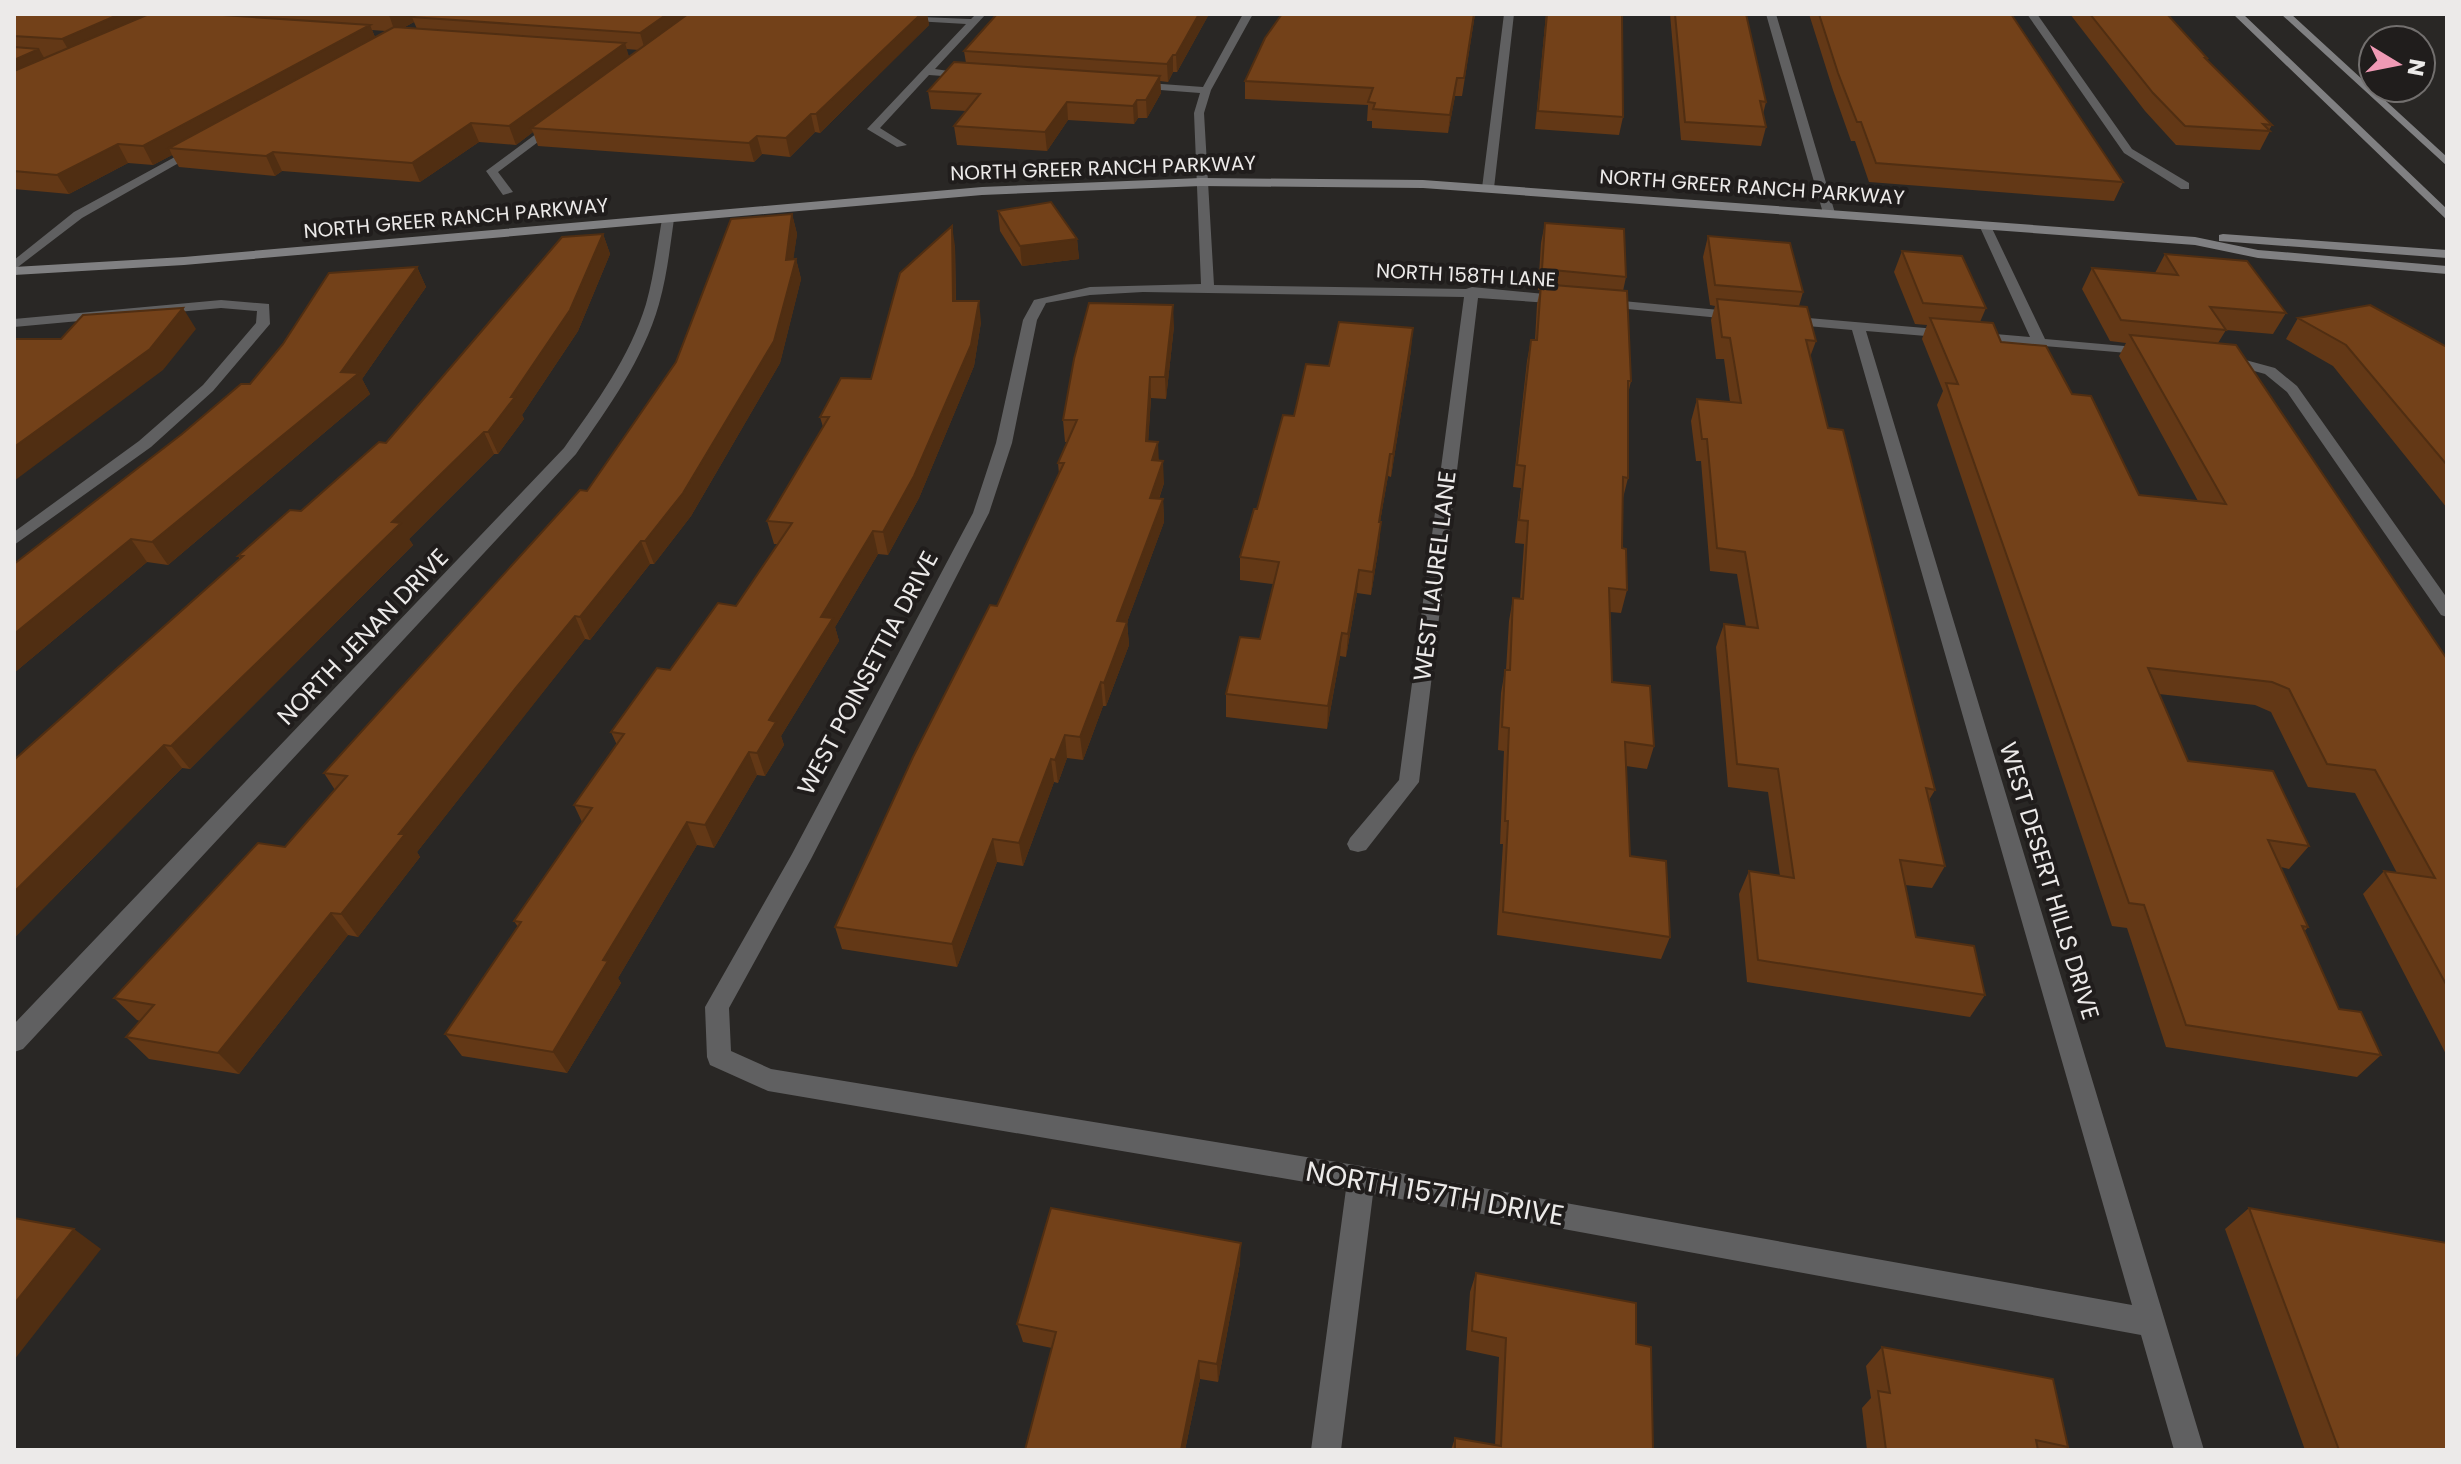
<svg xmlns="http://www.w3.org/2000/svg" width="2461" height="1464" viewBox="0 0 2461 1464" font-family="Poppins,sans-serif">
  <rect width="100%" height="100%" fill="#292725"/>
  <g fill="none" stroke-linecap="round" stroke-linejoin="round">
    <!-- street -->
    <path fill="#606061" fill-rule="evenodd" d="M 841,14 L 971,19 L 976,14 L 986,14 L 935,69 L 976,75 L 971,78 L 929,75 L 880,128 L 907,145 L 897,147 L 867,129 L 966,24 L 846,17 Z
      M 1243,14 L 1253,14 L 1211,90 L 1204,113 L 1214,285 L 1466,289 L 1472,287 L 1565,296 L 1572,300 L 1565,304 L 1478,298 L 1419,782 L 1366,850 L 1358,852 L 1350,850 L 1347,844 L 1350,838 L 1399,780 L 1464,297 L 1143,292 L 1090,295 L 1046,303 L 1037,320 L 1012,443 L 989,513 L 811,859 L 729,1008 L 731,1051 L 771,1069 L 1361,1166 L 2132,1305 L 1852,330 L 1785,324 L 1778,320 L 1785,316 L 2030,337 L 1979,225 L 1989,222 L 2045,339 L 2147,348 L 2152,349 L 2152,355 L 1866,331 L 2204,1450 L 2174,1450 L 2141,1335 L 1373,1194 L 1341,1450 L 1311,1450 L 1346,1189 L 768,1091 L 710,1065 L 707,1057 L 705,1007 L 792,854 L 973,513 L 996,443 L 1023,320 L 1034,300 L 1090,287 L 1201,284 L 1194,113 L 1200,93 L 1134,88 L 1129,85 L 1134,82 L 1203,87 Z
      M 1504,14 L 1514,14 L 1494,188 L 1488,192 L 1482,188 Z
      M 1766,14 L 1776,14 L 1835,213 L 1833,216 L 1823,213 Z
      M 2027,14 L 2037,14 L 2132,149 L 2189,183 L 2189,189 L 2181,189 L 2124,153 Z
      M 552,122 L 562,124 L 498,172 L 513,192 L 503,195 L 486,171 Z
      M 195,146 L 205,148 L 82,218 L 14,270 L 14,260 L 74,212 Z
      M 668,215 L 674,219 C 670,247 667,276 659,304 C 643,360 608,408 576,454 L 23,1049 L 14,1052 L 14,1024 L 564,448 C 596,403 630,357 646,304 C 654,276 657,247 662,219 Z
      M 1601,299 L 1741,312 L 1748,316 L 1741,320 L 1596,306 L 1596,300 Z
      M 221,300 L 269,304 L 270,324 L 213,391 L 151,447 L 14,545 L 14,532 L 139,441 L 203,385 L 256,323 L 257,311 L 221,308 L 14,327 L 14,319 Z
      M 2227,355 L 2275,368 L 2297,386 L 2447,598 L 2447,617 L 2441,615 L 2287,392 L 2265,374 L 2222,362 L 2220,359 Z"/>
    <!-- secondary -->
    <path fill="#808082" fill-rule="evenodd" d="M 2233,14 L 2243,14 L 2447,209 L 2447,220 Z
      M 2281,14 L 2291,14 L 2447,157 L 2447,166 Z
      M 1201,178 L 1423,180 L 2195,237 L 2258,250 L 2447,266 L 2447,274 L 2258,258 L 2195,245 L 1423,188 L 1201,186 L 982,195 L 184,265 L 14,275 L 14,267 L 184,257 L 982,187 Z
      M 2223,234 L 2447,250 L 2447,258 L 2219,241 L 2219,235 Z"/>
  </g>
  <!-- wall -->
  <path fill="#633816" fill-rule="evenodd" d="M 14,14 L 940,14 L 927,14 L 929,25 L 820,133 L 815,132 L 790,157 L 762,154 L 754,162 L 538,146 L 533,132 L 516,145 L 479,142 L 420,182 L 282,171 L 275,176 L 179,167 L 172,155 L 153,165 L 128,163 L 69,194 L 14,189 ZM 414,22 L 417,29 L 403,28 ZM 372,30 L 386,31 L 375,37 ZM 626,49 L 639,50 L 629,57 Z
    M 997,14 L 1209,14 L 1177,72 L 1173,72 L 1168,82 L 1160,81 L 1161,93 L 1147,118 L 1138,118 L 1134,124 L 1068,120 L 1047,151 L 957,145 L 954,126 L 966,111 L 931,109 L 928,91 L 966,63 L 964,51 Z
    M 1475,14 L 1462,96 L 1455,96 L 1448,133 L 1372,128 L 1372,121 L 1367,121 L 1368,105 L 1245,99 L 1245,81 Z
    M 1546,14 L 1622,14 L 1623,117 L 1619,135 L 1535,129 Z
    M 1670,14 L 1746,14 L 1766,102 L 1763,114 L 1766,127 L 1761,146 L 1681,140 Z
    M 1809,14 L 2011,14 L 2123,182 L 2114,201 L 1869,182 L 1855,141 L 1851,141 L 1833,90 Z
    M 2070,14 L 2167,14 L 2207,58 L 2207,60 L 2272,125 L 2269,130 L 2270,131 L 2260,150 L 2176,145 L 2145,111 Z
    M 998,211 L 1077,239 L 1079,259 L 1022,266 L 1000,231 Z
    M 792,214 L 797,234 L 793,259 L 796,259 L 801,279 L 780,363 L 691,516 L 654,564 L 650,564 L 590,640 L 585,639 L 527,712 L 417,852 L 420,857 L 358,937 L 348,935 L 239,1074 L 149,1059 L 126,1037 L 140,1021 L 137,1020 L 114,998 L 285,847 L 335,790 L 324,773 L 587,491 Z
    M 1545,223 L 1626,277 L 1623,291 L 1631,381 L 1628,394 L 1628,478 L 1623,498 L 1622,548 L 1627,590 L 1621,613 L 1610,612 L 1612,682 L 1654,746 L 1647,769 L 1626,766 L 1630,856 L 1670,937 L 1661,959 L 1497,935 L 1503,844 L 1500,844 L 1504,751 L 1498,750 L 1501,693 L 1505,670 L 1506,670 L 1509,621 L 1513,598 L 1520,599 L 1524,544 L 1515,543 L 1521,488 L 1513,487 L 1527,361 L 1531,340 L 1535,340 L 1537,304 L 1540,290 L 1538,290 L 1541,243 Z
    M 603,234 L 610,254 L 578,331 L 522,415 L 524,419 L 498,454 L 494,454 L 409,539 L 413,545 L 190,769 L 182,768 L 14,938 L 14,760 L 240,559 L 238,556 L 301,511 L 386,443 Z
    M 1708,236 L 1803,292 L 1799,306 L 1816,341 L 1810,357 L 1828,428 L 1935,790 L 1929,800 L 1945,866 L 1932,888 L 1905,885 L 1916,937 L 1985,995 L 1970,1017 L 1747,982 L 1739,894 L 1749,871 L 1780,876 L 1768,792 L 1728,787 L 1716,647 L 1724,624 L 1746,627 L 1737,574 L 1710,571 L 1701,461 L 1696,461 L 1691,421 L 1697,399 L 1730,402 L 1724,359 L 1716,359 L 1711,320 L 1715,306 L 1710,305 L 1703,257 Z
    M 955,246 L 956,301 L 981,322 L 974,366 L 919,498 L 888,555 L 878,554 L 835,627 L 839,641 L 781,736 L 784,745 L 765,776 L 757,775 L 714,848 L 697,845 L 618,978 L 621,983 L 567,1073 L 462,1056 L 445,1034 L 518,927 L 514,921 L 582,822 L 574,805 L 617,745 L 611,732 L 670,670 L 736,606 L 778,544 L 774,544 L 767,521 L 823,427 L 820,417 L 871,379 Z
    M 1902,251 L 1986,308 L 1980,322 L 2001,342 L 2072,394 L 2139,495 L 2198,501 L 2119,356 L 2126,343 L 2110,341 L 2082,289 L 2092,268 L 2155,273 L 2165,254 L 2286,313 L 2273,334 L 2226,330 L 2218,343 L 2447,659 L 2447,1056 L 2363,894 L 2384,871 L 2397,873 L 2355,793 L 2308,787 L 2271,712 L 2255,705 L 2159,694 L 2188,761 L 2309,846 L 2289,869 L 2281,867 L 2308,927 L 2304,932 L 2339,1009 L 2381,1055 L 2357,1077 L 2166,1047 L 2127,928 L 2112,926 L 1937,405 L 1943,391 L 1922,339 L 1927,325 L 1915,324 L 1894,272 Z
    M 417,267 L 426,287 L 362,379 L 370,394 L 168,565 L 147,562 L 14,673 L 14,564 Z
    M 2298,318 L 2447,347 L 2447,508 L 2333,366 L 2286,339 Z
    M 1174,326 L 1166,399 L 1151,398 L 1148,441 L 1159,460 L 1164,483 L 1159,499 L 1163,499 L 1164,522 L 1127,622 L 1129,645 L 1106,706 L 1103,706 L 1083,760 L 1067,758 L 1058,783 L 1054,782 L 1023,866 L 997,862 L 957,967 L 842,949 L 835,927 L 997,606 L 1059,474 L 1058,463 L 1067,442 L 1065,442 L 1063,420 Z
    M 1411,350 L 1391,477 L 1388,476 L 1380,522 L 1379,545 L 1371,595 L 1357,593 L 1346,657 L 1340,656 L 1327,729 L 1226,717 L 1226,694 L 1260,639 L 1273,584 L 1240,580 L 1240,557 L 1257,509 L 1294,416 L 1329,366 Z
    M 2249,1208 L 2447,1450 L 2305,1450 L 2225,1229 Z
    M 1240,1263 L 1218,1382 L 1200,1379 L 1185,1450 L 1025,1450 L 1052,1348 L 1023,1342 L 1017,1324 Z
    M 1476,1273 L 1636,1344 L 1653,1450 L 1451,1450 L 1455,1438 L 1495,1445 L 1499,1357 L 1466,1350 L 1470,1292 Z
    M 1882,1347 L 2068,1447 L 2064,1450 L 1867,1450 L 1862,1408 L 1871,1398 L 1866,1366 Z"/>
  <!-- shaded-wall -->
  <path fill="#502e12" d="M 120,14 L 167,14 L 72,56 L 62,39 Z
    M 391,14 L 428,14 L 412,17 L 414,22 L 395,32 L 389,15 Z
    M 667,14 L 694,14 L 645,50 L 640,33 Z
    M 921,14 L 927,14 L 929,25 L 820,133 L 816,114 Z
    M 1199,14 L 1209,14 L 1177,72 L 1176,55 Z
    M 370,25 L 377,42 L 169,148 L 172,155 L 153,165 L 143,146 Z
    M 625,43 L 630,60 L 531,128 L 533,132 L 516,145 L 509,126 Z
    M 39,49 L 49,66 L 14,82 L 14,60 Z
    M 1173,55 L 1173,72 L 1168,82 L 1167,64 Z
    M 1160,76 L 1161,93 L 1147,118 L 1146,100 Z
    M 1457,78 L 1455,96 L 1448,133 L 1450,115 Z
    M 1137,100 L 1138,118 L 1134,124 L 1133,106 Z
    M 1067,102 L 1068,120 L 1047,151 L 1045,132 Z
    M 811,114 L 815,132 L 790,157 L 786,138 Z
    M 471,123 L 479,142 L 420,182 L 412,163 Z
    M 757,136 L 762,154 L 754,162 L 749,143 Z
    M 118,144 L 128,163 L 69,194 L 57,175 Z
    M 273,152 L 282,171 L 275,176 L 266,156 Z
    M 792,214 L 797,234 L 791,276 L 796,259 L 801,279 L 780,363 L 691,516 L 654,564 L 645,541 L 786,260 Z
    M 952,226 L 955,246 L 956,322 L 953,301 Z
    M 603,234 L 610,254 L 578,331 L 522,415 L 524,419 L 498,454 L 488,432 L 511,397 Z
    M 1077,239 L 1079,259 L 1022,266 L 1020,246 Z
    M 417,267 L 426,287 L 362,379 L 370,394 L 168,565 L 152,542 L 341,372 Z
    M 979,301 L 981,322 L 974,366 L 919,498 L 888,555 L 883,532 Z
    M 1173,305 L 1174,326 L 1166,399 L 1165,377 Z
    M 183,308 L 196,329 L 163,370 L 14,481 L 14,447 Z
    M 1413,328 L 1411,350 L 1391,477 L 1393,454 Z
    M 1150,377 L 1151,398 L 1147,463 L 1146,441 Z
    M 484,432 L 494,454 L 409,539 L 413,545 L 190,769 L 171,746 L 392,522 Z
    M 1158,442 L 1159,464 L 1152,460 Z
    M 1390,454 L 1388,476 L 1376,544 L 1379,522 Z
    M 1163,461 L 1164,483 L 1151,521 L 1150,498 Z
    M 1163,499 L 1164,522 L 1123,633 L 1127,622 L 1129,645 L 1106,706 L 1104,683 L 1117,621 Z
    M 1381,522 L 1379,545 L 1371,595 L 1373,572 Z
    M 873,531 L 878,554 L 835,627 L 839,641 L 781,736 L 784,745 L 765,776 L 757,753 L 769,720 L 821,617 Z
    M 131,539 L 147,562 L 14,673 L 14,634 Z
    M 641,541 L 650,564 L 590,640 L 580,617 Z
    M 1359,570 L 1357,593 L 1346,657 L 1348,634 Z
    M 575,616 L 585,639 L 417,852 L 420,857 L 358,937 L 341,914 L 399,834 Z
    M 1342,633 L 1340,656 L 1327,729 L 1328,706 Z
    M 1101,682 L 1103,706 L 1083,760 L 1080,737 Z
    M 1065,735 L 1067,758 L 1058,783 L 1055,760 Z
    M 164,745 L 182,768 L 14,938 L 14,892 Z
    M 749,752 L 757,775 L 714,848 L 705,825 Z
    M 1051,759 L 1054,782 L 1023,866 L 1019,843 Z
    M 687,822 L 697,845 L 618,978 L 621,983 L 567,1073 L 553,1052 L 603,960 Z
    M 993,839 L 997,862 L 957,967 L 952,944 Z
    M 331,913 L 348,935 L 239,1074 L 218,1053 Z
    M 74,1229 L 101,1249 L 14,1360 L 14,1304 Z
    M 1241,1243 L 1240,1263 L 1218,1382 L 1217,1364 Z
    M 1199,1361 L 1200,1379 L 1185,1450 L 1181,1450 Z"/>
  <!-- building -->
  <path fill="#734119" stroke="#502e12" stroke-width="2" d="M 14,14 L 120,14 L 62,39 L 14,36 Z
    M 149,14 L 208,14 L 370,25 L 143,146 L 118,144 L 57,175 L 14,171 L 14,71 Z
    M 417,14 L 667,14 L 640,33 L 412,17 Z
    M 688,14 L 921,14 L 816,114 L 811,114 L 786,138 L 757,136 L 749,143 L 531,128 Z
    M 997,14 L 1199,14 L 1176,55 L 1173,55 L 1167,64 L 964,51 Z
    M 1282,14 L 1474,14 L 1464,78 L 1457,78 L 1450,115 L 1373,109 L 1375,103 L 1368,102 L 1373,88 L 1245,81 L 1265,38 Z
    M 1547,14 L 1622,14 L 1623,117 L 1538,111 Z
    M 1675,14 L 1746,14 L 1766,102 L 1760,101 L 1766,127 L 1685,122 Z
    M 1819,14 L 2011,14 L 2123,182 L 1876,163 L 1861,122 L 1857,122 L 1838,73 Z
    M 2090,14 L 2167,14 L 2207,58 L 2205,58 L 2272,125 L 2263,124 L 2270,131 L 2185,126 L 2153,93 Z
    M 394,27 L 625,43 L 509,126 L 471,123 L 412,163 L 273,152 L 266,156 L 169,148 Z
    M 14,47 L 39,49 L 14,60 Z
    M 954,62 L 1160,76 L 1146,100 L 1137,100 L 1133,106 L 1067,102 L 1045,132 L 954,126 L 980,94 L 928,91 Z
    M 1051,202 L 1077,239 L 1020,246 L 998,211 Z
    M 792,214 L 786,260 L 796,259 L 774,341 L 683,493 L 645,541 L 641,541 L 580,617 L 575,616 L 515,689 L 399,834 L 405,834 L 341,914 L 331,913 L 218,1053 L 126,1037 L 154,1005 L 114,998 L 258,843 L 285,847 L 347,776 L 324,773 L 580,490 L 587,491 L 676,362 L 731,219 Z
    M 1545,223 L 1624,229 L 1626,277 L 1542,269 Z
    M 952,226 L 953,301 L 979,301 L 971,345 L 914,476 L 883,532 L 873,531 L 821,617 L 833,618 L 769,720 L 776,722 L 757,753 L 749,752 L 705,825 L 687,822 L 603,960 L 608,961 L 553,1052 L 445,1034 L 521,922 L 514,921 L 592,808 L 574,805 L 624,734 L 611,732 L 657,668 L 670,670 L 718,603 L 736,606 L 792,523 L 767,521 L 829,417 L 820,417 L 841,378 L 871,379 L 900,273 Z
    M 603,234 L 570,310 L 511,397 L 515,397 L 488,432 L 484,432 L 392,522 L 401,523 L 171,746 L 164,745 L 14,892 L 14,760 L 243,556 L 238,556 L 290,510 L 301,511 L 379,442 L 386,443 L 562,237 Z
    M 1708,236 L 1790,243 L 1803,292 L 1715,285 Z
    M 1902,251 L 1962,256 L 1986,308 L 1923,303 Z
    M 2165,254 L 2247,261 L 2286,313 L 2210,307 L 2226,330 L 2121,320 L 2092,268 L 2178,275 Z
    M 417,267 L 341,372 L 359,373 L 152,542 L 131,539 L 14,634 L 14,564 L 182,434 L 241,384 L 250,384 L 283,344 L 329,273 Z
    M 1541,284 L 1627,291 L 1631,381 L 1628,381 L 1628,478 L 1623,477 L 1622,548 L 1626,549 L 1627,590 L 1609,588 L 1612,682 L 1650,686 L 1654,746 L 1625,742 L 1630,856 L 1666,861 L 1670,937 L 1503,912 L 1508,821 L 1505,821 L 1509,728 L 1502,727 L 1505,670 L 1510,670 L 1513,598 L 1523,599 L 1528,521 L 1519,520 L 1525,466 L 1517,465 L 1531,340 L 1537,340 Z
    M 1717,299 L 1807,307 L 1816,341 L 1806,340 L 1828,428 L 1843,430 L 1935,790 L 1926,788 L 1945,866 L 1900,860 L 1916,937 L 1974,946 L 1985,995 L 1758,960 L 1749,871 L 1794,878 L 1778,769 L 1737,764 L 1724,624 L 1758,628 L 1745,552 L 1717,548 L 1707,439 L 1702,439 L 1697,399 L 1741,403 L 1730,338 L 1722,337 Z
    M 1089,303 L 1173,305 L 1165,377 L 1150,377 L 1146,441 L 1158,442 L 1152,460 L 1163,461 L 1150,498 L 1163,499 L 1117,621 L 1127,622 L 1104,683 L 1101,682 L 1080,737 L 1065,735 L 1055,760 L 1051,759 L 1019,843 L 993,839 L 952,944 L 835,927 L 913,757 L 990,605 L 997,606 L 1064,463 L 1058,463 L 1077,420 L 1063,420 L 1074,359 Z
    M 2370,305 L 2447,347 L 2447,465 L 2346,345 L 2298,318 Z
    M 183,308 L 150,349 L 14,447 L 14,339 L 61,339 L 83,315 Z
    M 1930,318 L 1993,323 L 2001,342 L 2046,346 L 2072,394 L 2091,396 L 2139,495 L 2226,504 L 2130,335 L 2236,345 L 2447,659 L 2447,986 L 2384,871 L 2435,878 L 2375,770 L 2327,764 L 2289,689 L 2272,682 L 2148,668 L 2188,761 L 2273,771 L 2309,846 L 2268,840 L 2308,927 L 2302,926 L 2339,1009 L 2361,1012 L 2381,1055 L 2186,1025 L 2144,905 L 2129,903 L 1946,383 L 1958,384 Z
    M 1339,322 L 1413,328 L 1393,454 L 1390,454 L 1379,522 L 1381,522 L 1373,572 L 1359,570 L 1348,634 L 1342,633 L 1328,706 L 1226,694 L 1240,637 L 1260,639 L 1279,562 L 1240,557 L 1254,509 L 1257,509 L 1283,415 L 1294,416 L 1306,364 L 1329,366 Z
    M 1051,1208 L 1241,1243 L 1217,1364 L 1199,1361 L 1181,1450 L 1025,1450 L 1056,1332 L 1017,1324 Z
    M 2249,1208 L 2447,1243 L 2447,1450 L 2339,1450 Z
    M 14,1218 L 74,1229 L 14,1304 Z
    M 1476,1273 L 1636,1303 L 1636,1344 L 1651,1347 L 1653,1450 L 1455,1450 L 1455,1438 L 1501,1446 L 1506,1338 L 1472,1331 Z
    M 1882,1347 L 2053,1379 L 2068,1447 L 2036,1440 L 2038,1450 L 1886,1450 L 1878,1391 L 1890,1393 Z"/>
  <g text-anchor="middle" stroke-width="8" stroke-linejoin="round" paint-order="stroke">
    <!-- far-street labels -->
    <g font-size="20" fill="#eceae9" stroke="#201d1c">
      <text transform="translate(1103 168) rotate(-2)" y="7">NORTH GREER RANCH PARKWAY</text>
      <text transform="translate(1752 187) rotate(4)" y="7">NORTH GREER RANCH PARKWAY</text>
      <text transform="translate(456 218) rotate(-5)" y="7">NORTH GREER RANCH PARKWAY</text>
      <text transform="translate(1466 275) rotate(3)" y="7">NORTH 158TH LANE</text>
    </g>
    <!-- street labels -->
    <g font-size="24" fill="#eceae9" stroke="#201d1c">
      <text transform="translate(1435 576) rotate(-83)" y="8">WEST LAUREL LANE</text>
      <text transform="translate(363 637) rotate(-46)" y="8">NORTH JENAN DRIVE</text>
      <text transform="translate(868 673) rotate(-62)" y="8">WEST POINSETTIA DRIVE</text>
      <text transform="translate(2049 881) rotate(73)" y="8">WEST DESERT HILLS DRIVE</text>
    </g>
    <!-- near-street labels -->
    <g font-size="28" fill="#eceae9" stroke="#201d1c">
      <text transform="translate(1435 1193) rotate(10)" y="10">NORTH 157TH DRIVE</text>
    </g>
  </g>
  <!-- border -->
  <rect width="2461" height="1464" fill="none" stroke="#eceae9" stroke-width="32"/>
  <!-- north arrow -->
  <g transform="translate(2397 64) rotate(100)"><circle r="38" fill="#201d1c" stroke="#726f6e" stroke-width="2"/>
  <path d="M0-6L14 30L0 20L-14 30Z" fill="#f09ab5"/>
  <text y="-12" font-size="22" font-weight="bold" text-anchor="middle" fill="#eceae9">N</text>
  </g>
</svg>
